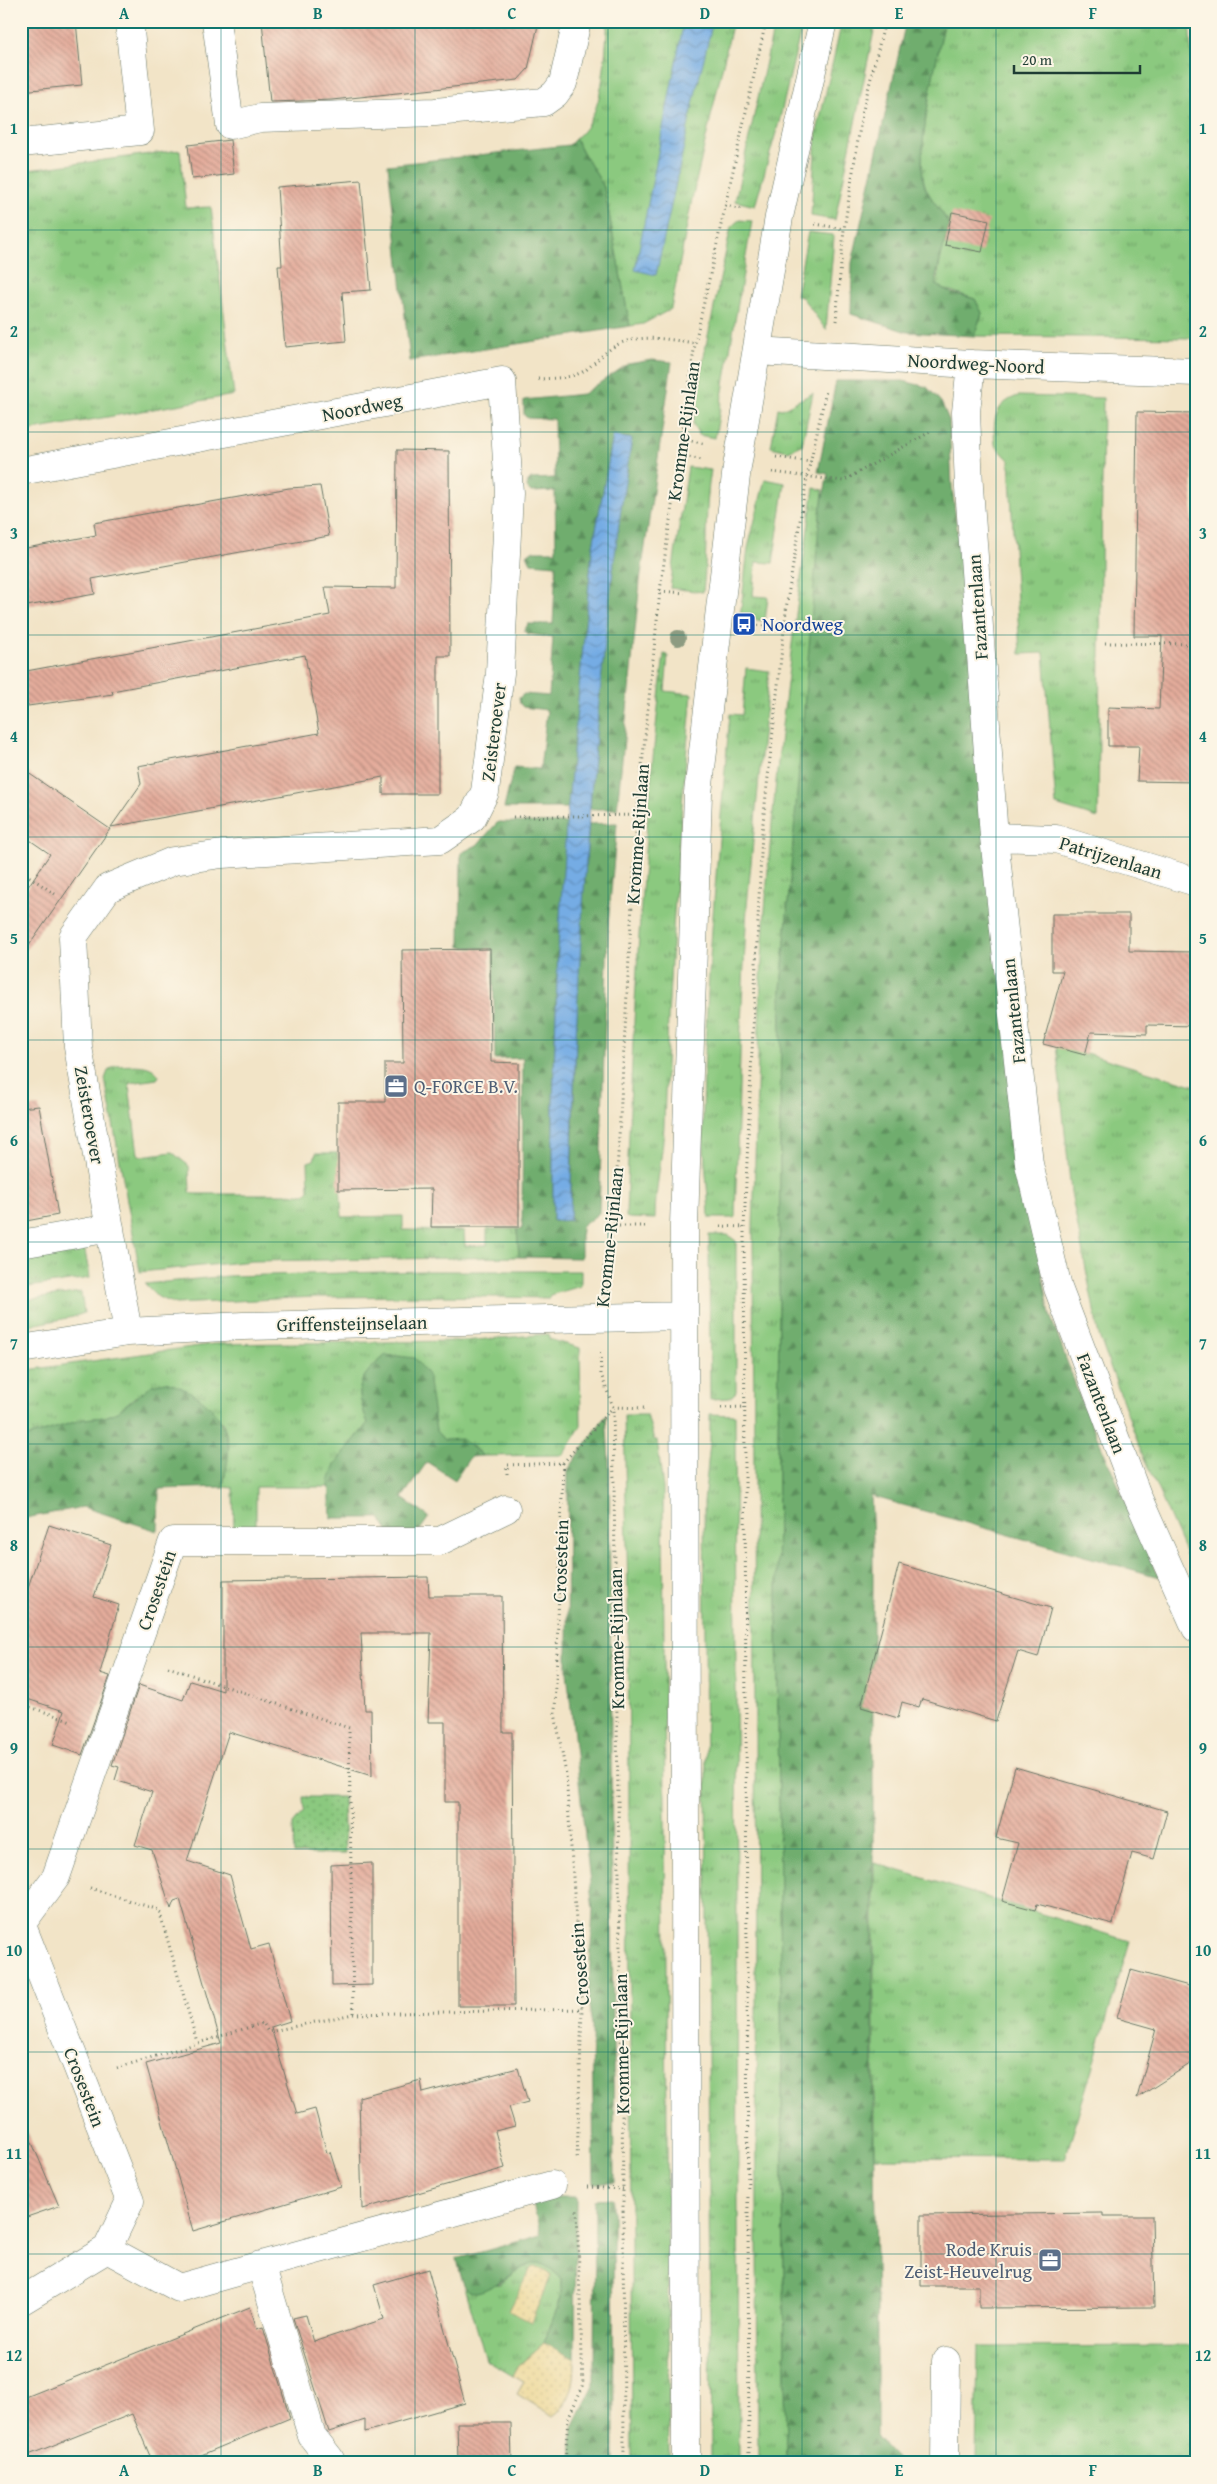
<svg xmlns="http://www.w3.org/2000/svg" width="1217" height="2484" viewBox="0 0 1217 2484" font-family="'Gentium Book Plus',serif">
  <defs>
    <pattern id="grass-tufts" width="24" height="20" patternUnits="userSpaceOnUse" patternTransform="scale(1.25)"><rect width="24" height="20" fill="#8bc97f"/><path d="M3 7l-1-3M5 7V3M7 7l1-3M15 17l-1-3M17 17v-4M19 17l1-3" fill="none" stroke="#71a469"/></pattern>
    <pattern id="forest-firs" width="22" height="20" patternUnits="userSpaceOnUse" patternTransform="scale(1.25)"><rect width="22" height="20" fill="#70ad6e"/><path d="M5 1l3.5 6h-7zM16 11l3.5 6h-7z" fill="#5b8e5b"/></pattern>
    <pattern id="sand-dots" width="8" height="8" patternUnits="userSpaceOnUse" patternTransform="scale(1.25)"><rect width="8" height="8" fill="#eeda9e"/><path d="M2 2h.1M6 6h.1" fill="none" stroke="#ccbc89" stroke-width="1.8" stroke-linecap="round"/></pattern>
    <pattern id="park-dots" width="8" height="8" patternUnits="userSpaceOnUse" patternTransform="scale(1.25)"><rect width="8" height="8" fill="#8bc97f"/><path d="M2 2h.1M6 6h.1" fill="none" stroke="#71a469" stroke-width="1.8" stroke-linecap="round"/></pattern>
    <pattern id="water-waves" width="16" height="10" patternUnits="userSpaceOnUse" patternTransform="scale(1.25)"><rect width="16" height="10" fill="#75ace4"/><path d="M0 5q4-4 8 0t8 0" fill="none" stroke="#5f8dba"/></pattern>
    <pattern id="building-back-hatch" width="6" height="6" patternUnits="userSpaceOnUse" patternTransform="scale(1.25)"><rect width="6" height="6" fill="#e4ac9b"/><path d="M-1 5l2 2M0 0l6 6M5-1l2 2" fill="none" stroke="#b88d7f"/></pattern>
  </defs>
  <rect width="100%" height="100%" fill="#fcf5e5"/>
  <filter id="ink" filterUnits="userSpaceOnUse"><feTurbulence type="fractalNoise" baseFrequency=".02" numOctaves="2"/><feDisplacementMap in="SourceGraphic" scale="10" xChannelSelector="R" yChannelSelector="G"/><feConvolveMatrix kernelMatrix="1 2 1 2 8 2 1 2 1" color-interpolation-filters="sRGB"/></filter>
  <filter id="wash" filterUnits="userSpaceOnUse"><feTurbulence type="fractalNoise" baseFrequency=".0096" numOctaves="4" result="noise"/><feDisplacementMap in="SourceGraphic" scale="20" xChannelSelector="R" yChannelSelector="G"/><feGaussianBlur stdDeviation="1.12" result="paint"/><feColorMatrix in="noise" values="0 0 0 0 0 0 0 0 0 0 0 0 0 0 0 0 0 1.4 0 .05"/><feComposite in="paint" operator="in"/></filter>
  <g filter="url(#wash)">
    <rect width="100%" height="100%" fill="#f2e4c7"/>
    <!-- grass -->
    <path fill="url(#grass-tufts)" stroke="#55835a" d="M 608,21 L 733,21 L 692,199 L 671,309 L 643,324 L 630,326 L 604,187 L 575,139 C 606,115 604,58 608,21 Z
      M 775,21 L 803,21 L 779,122 L 755,206 L 735,201 Z
      M 842,21 L 876,21 L 835,220 L 811,216 L 816,136 Z
      M 945,21 L 1189,21 L 1196,118 L 1196,338 L 974,336 L 982,313 L 975,299 L 936,286 L 947,220 C 940,210 931,199 926,188 C 913,160 937,54 945,21 Z
      M 180,150 L 186,208 L 211,207 L 234,395 L 21,432 L 21,171 Z
      M 739,220 L 752,221 L 715,438 L 699,435 L 693,424 L 705,350 L 731,227 Z
      M 808,232 L 833,235 L 834,237 L 826,330 L 802,297 L 796,296 Z
      M 813,393 L 802,445 L 788,451 L 771,447 L 778,408 L 782,409 Z
      M 1018,396 L 1103,398 L 1098,818 L 1056,805 L 1044,653 L 1020,654 L 1009,460 L 995,445 C 993,423 993,404 1018,396 Z
      M 688,467 L 711,470 C 704,510 708,551 703,592 L 670,588 Z
      M 765,479 L 785,483 L 773,563 L 756,562 L 753,596 L 768,597 L 765,621 L 740,618 L 748,548 Z
      M 814,488 L 823,490 L 781,989 L 777,1617 L 786,2463 L 758,2463 L 753,1228 C 757,1109 758,989 768,870 C 778,742 795,615 814,488 Z
      M 664,654 L 668,655 L 665,691 L 692,694 C 678,837 668,981 664,1125 C 663,1156 655,1187 655,1219 L 629,1218 L 626,1217 C 632,1029 642,841 664,654 Z
      M 746,668 L 769,671 L 747,906 L 741,1024 L 735,1218 L 709,1218 C 708,1183 702,1148 703,1112 C 706,979 718,847 730,714 L 742,715 Z
      M 1056,1044 L 1196,1086 L 1196,1577 L 1141,1451 L 1099,1336 L 1071,1192 Z
      M 115,1066 C 130,1066 151,1061 159,1076 L 157,1079 L 130,1083 L 129,1085 L 138,1154 L 141,1156 L 172,1152 L 189,1166 L 190,1192 L 193,1194 L 305,1194 L 309,1190 L 308,1162 L 314,1160 L 316,1153 L 338,1153 L 342,1217 L 403,1216 L 403,1230 L 464,1231 L 465,1246 L 487,1245 L 487,1229 L 517,1229 L 519,1257 L 252,1261 L 140,1272 L 105,1079 L 108,1071 Z
      M 709,1235 L 728,1235 L 736,1241 L 736,1392 L 730,1398 L 710,1399 Z
      M 84,1246 L 90,1278 L 21,1288 L 21,1257 Z
      M 424,1271 L 581,1271 L 581,1286 L 550,1295 L 549,1298 L 441,1296 L 314,1297 L 176,1304 L 158,1297 L 145,1284 L 228,1276 Z
      M 81,1292 L 84,1313 L 73,1317 L 21,1327 L 21,1301 Z
      M 549,1334 L 549,1339 L 580,1348 L 581,1426 L 563,1455 L 483,1456 L 471,1445 L 444,1440 L 436,1431 L 432,1405 L 386,1355 C 357,1379 354,1387 368,1423 L 335,1464 L 331,1487 L 256,1487 L 256,1535 L 234,1535 L 233,1488 L 223,1487 L 229,1445 L 223,1422 L 136,1396 L 117,1412 L 105,1417 L 84,1419 L 21,1439 L 21,1371 L 35,1369 L 213,1344 L 463,1341 Z
      M 710,1414 L 735,1415 L 739,2463 L 711,2463 L 704,1502 L 710,1443 Z
      M 624,1415 L 647,1415 L 654,1440 L 657,1440 L 663,1488 L 669,2463 L 632,2463 L 628,1594 Z
      M 874,1863 L 1130,1941 L 1065,2159 L 874,2158 Z
      M 534,2262 L 547,2266 L 561,2278 L 561,2298 L 544,2343 L 518,2366 L 513,2376 L 486,2360 L 465,2287 L 468,2290 L 500,2283 L 525,2265 Z
      M 1196,2346 L 1196,2463 L 976,2463 L 978,2347 Z"/>
    <!-- forest -->
    <path fill="url(#forest-firs)" stroke="#487551" d="M 906,21 L 945,21 C 937,55 914,157 925,187 C 931,201 944,212 949,226 L 936,276 L 936,285 L 952,293 L 975,299 L 982,313 L 974,336 L 907,332 L 851,314 L 852,263 Z
      M 575,139 L 604,187 L 630,326 L 410,361 L 388,165 L 569,145 Z
      M 652,360 L 672,362 L 640,581 L 617,809 L 590,809 C 599,685 610,562 632,439 L 613,436 L 592,552 L 568,808 L 504,808 L 514,767 L 540,769 L 547,710 L 523,707 L 520,704 L 519,698 L 524,694 L 549,696 L 553,637 L 528,634 L 524,631 L 528,624 L 553,624 L 556,565 L 531,563 L 527,555 L 532,551 L 556,551 L 555,491 L 531,492 L 527,488 L 528,482 L 531,479 L 555,478 L 554,419 L 527,418 L 524,415 L 524,400 L 583,394 L 628,364 Z
      M 836,381 L 903,381 L 927,387 L 941,402 L 949,420 L 952,487 L 968,619 L 1025,1172 L 1050,1315 L 1081,1400 L 1159,1577 L 871,1496 L 873,1542 L 873,2124 L 877,2306 L 877,2438 L 900,2463 L 786,2463 L 777,1617 L 781,989 L 820,512 L 828,474 L 818,472 Z
      M 498,822 L 567,823 L 558,948 L 553,1105 L 553,1221 L 570,1220 L 579,948 L 589,824 L 617,823 L 608,926 L 599,1213 L 581,1227 L 581,1258 L 519,1257 L 517,1229 L 522,1229 L 523,1058 L 495,1059 L 493,949 L 460,947 L 461,853 L 477,845 Z
      M 386,1355 L 415,1358 L 428,1375 L 436,1431 L 444,1440 L 462,1439 L 483,1456 L 470,1457 L 455,1480 L 427,1462 L 402,1498 L 429,1517 L 418,1533 L 389,1533 L 380,1518 L 331,1518 L 329,1481 L 335,1464 L 368,1423 C 354,1387 357,1379 386,1355 Z
      M 165,1382 C 196,1390 224,1411 228,1444 C 230,1457 225,1473 223,1487 L 159,1489 L 158,1531 L 83,1507 L 21,1519 L 21,1439 L 84,1419 L 105,1417 L 117,1412 L 152,1385 Z
      M 606,1415 L 609,1460 L 614,2183 L 594,2183 L 592,2025 L 588,2000 L 593,1910 L 567,1672 L 568,1470 Z
      M 556,2197 L 576,2197 L 575,2359 L 544,2343 L 561,2298 L 561,2278 C 553,2271 545,2263 535,2263 C 521,2262 479,2305 466,2288 C 461,2281 459,2267 457,2259 L 541,2235 L 533,2205 Z
      M 613,2199 L 614,2463 L 571,2463 L 573,2427 L 594,2385 L 595,2200 Z"/>
    <!-- sand -->
    <path fill="url(#sand-dots)" stroke="#868c69" d="M 535,2266 L 549,2273 L 551,2276 L 531,2322 L 509,2311 L 531,2267 Z
      M 544,2343 L 575,2359 C 575,2382 572,2402 553,2416 L 517,2394 L 524,2382 L 513,2376 L 518,2366 Z"/>
    <!-- park -->
    <path fill="url(#park-dots)" stroke="#55835a" d="M 303,1797 L 343,1797 L 345,1854 L 294,1854 L 293,1824 L 304,1811 Z"/>
    <!-- water -->
    <path fill="url(#water-waves)" stroke="#4a748c" d="M 684,21 L 713,21 L 695,95 L 656,275 L 635,270 Z
      M 613,436 L 632,439 C 616,530 607,621 598,713 C 582,882 574,1050 570,1220 L 553,1221 L 553,1105 L 558,948 L 566,826 L 592,552 Z"/>
    <g id="blocks">
      <!-- building -->
      <path fill="url(#building-back-hatch)" d="M 21,21 L 76,21 L 82,85 L 21,91 Z
        M 262,21 L 539,21 L 528,69 L 518,80 L 332,100 L 270,102 Z
        M 230,140 L 234,174 L 192,179 L 188,145 Z
        M 361,180 L 371,290 L 342,292 L 346,341 L 285,347 L 278,266 L 282,266 L 277,187 Z
        M 952,212 L 989,220 L 982,252 L 945,245 Z
        M 1137,412 L 1196,413 L 1196,451 L 1193,451 L 1192,521 L 1196,522 L 1196,782 L 1137,781 L 1139,746 L 1108,746 L 1108,707 L 1159,709 L 1162,636 L 1134,636 Z
        M 397,450 L 449,451 L 450,656 L 438,656 L 438,794 L 383,794 L 383,777 L 111,827 L 141,784 L 138,766 L 319,733 L 305,655 L 112,691 L 113,694 L 21,707 L 21,672 L 330,615 L 325,587 L 396,588 Z
        M 320,486 L 329,536 L 92,579 L 95,594 L 21,607 L 21,549 L 96,535 L 94,523 L 289,488 Z
        M 21,768 L 110,829 L 21,957 L 21,897 L 50,854 L 21,834 Z
        M 1052,914 L 1129,914 L 1129,951 L 1196,952 L 1196,1026 L 1147,1025 L 1147,1034 L 1091,1032 L 1085,1055 L 1043,1044 L 1063,971 L 1052,971 Z
        M 490,949 L 491,1062 L 519,1063 L 519,1227 L 431,1227 L 432,1189 L 338,1190 L 338,1102 L 385,1102 L 385,1063 L 403,1063 L 402,950 Z
        M 39,1106 L 58,1215 L 21,1222 L 21,1108 Z
        M 49,1525 L 111,1545 L 94,1597 L 119,1605 L 100,1673 L 110,1676 L 82,1755 L 53,1745 L 64,1711 L 21,1697 L 21,1608 Z
        M 899,1564 L 1051,1608 L 1038,1657 L 1018,1651 L 996,1721 L 922,1699 L 919,1707 L 902,1702 L 898,1718 L 861,1707 Z
        M 428,1577 L 429,1596 L 502,1596 L 503,1732 L 512,1732 L 514,2006 L 458,2006 L 458,1802 L 445,1802 L 445,1722 L 428,1722 L 431,1633 L 361,1633 L 365,1710 L 371,1710 L 372,1776 L 229,1732 L 187,1861 L 230,1875 L 251,1949 L 269,1944 L 290,2021 L 271,2027 L 281,2062 L 297,2114 L 315,2109 L 327,2153 L 330,2152 L 341,2187 L 193,2231 L 146,2064 L 221,2043 L 180,1899 L 174,1901 L 171,1909 L 152,1850 L 135,1845 L 152,1792 L 115,1780 L 119,1767 L 112,1765 L 139,1685 L 183,1700 L 190,1681 L 223,1691 L 223,1580 Z
        M 1015,1767 L 1167,1811 L 1154,1859 L 1132,1853 L 1113,1924 L 1037,1904 L 1035,1910 L 1002,1901 L 1018,1843 L 996,1838 Z
        M 372,1863 L 372,1985 L 332,1986 L 331,1865 Z
        M 1131,1970 L 1196,1988 L 1196,2060 L 1137,2098 L 1156,2029 L 1117,2018 Z
        M 518,2068 L 528,2102 L 509,2107 L 515,2126 L 495,2131 L 505,2168 L 362,2209 L 359,2097 L 421,2080 L 423,2093 Z
        M 21,2117 L 59,2206 L 21,2219 Z
        M 1103,2213 L 1103,2216 L 1152,2216 L 1154,2307 L 979,2308 L 979,2286 L 921,2286 L 921,2215 Z
        M 428,2269 L 465,2403 L 365,2432 L 365,2420 L 329,2432 L 293,2318 L 306,2315 L 314,2342 L 384,2319 L 374,2285 Z
        M 250,2307 L 257,2329 L 263,2327 L 290,2418 L 182,2463 L 153,2463 L 132,2414 L 21,2458 L 21,2399 Z
        M 457,2423 L 511,2423 L 512,2463 L 458,2463 Z"/>
    </g>
  </g>
  <g filter="url(#ink)">
    <use href="#blocks" fill-opacity="0" stroke="#697767" stroke-width="1"/>
    <g fill="none" stroke-linecap="round" stroke-linejoin="round">
      <!-- minor casing -->
      <g stroke="#697767" stroke-width="29">
        <path id="minor" d="M 216,21 L 230,125 L 260,118 L 435,112 L 544,102 L 555,94 L 563,83 L 577,21
          M 21,143 L 140,131 L 129,21
          M 757,351 L 971,364 L 1196,372
          M 971,364 L 966,412 L 969,487 L 994,837 L 1029,1164 L 1058,1288 L 1138,1498 L 1196,1628
          M 21,471 L 502,381 L 509,493 L 500,673 L 485,792 L 472,818 L 440,840 L 222,854 L 173,861 L 108,888 L 73,937 L 78,1047 L 128,1332
          M 994,837 L 1056,839 L 1196,882
          M 21,1244 L 110,1228
          M 21,1349 L 128,1332 L 243,1326 L 683,1316
          M 21,1923 L 130,2201 L 107,2249
          M 22,1923 L 56,1877 L 173,1541 L 440,1541 L 506,1509
          M 21,2301 L 107,2249 L 179,2288 L 261,2265
          M 330,2463 L 330,2459 L 312,2436 L 261,2265 L 552,2185
          M 686,2463 L 684,1225 L 698,793 L 737,467 L 779,217 L 823,21
          M 945,2463 L 946,2361"/>
      </g>
      <!-- path -->
      <path stroke="#697767" stroke-width="3" stroke-dasharray="1 4" stroke-linecap="butt" d="M 725,205 L 743,209
        M 815,224 L 844,229
        M 836,321 L 844,229 L 862,114 L 885,21
        M 538,379 C 554,378 573,379 587,369 C 598,360 607,349 621,343 C 643,334 672,340 695,343
        M 682,439 L 706,444
        M 680,455 L 702,460
        M 776,457 L 811,462
        M 772,472 L 843,481 L 930,432
        M 660,591 L 685,593
        M 753,625 L 784,627
        M 1105,643 L 1196,644
        M 513,817 L 637,815
        M 21,871 L 58,896
        M 614,1226 L 649,1226
        M 720,1226 L 744,1227
        M 603,1282 L 604,1265 L 614,1226 L 637,815 L 660,591 L 695,343 L 766,21
        M 600,1353 L 601,1374 L 613,1407 L 623,2189 L 624,2463
        M 721,1408 L 744,1407
        M 563,1463 L 555,1713 L 566,1774 L 582,2009 L 577,2161
        M 507,1474 L 507,1465 L 563,1463 L 613,1407 L 647,1408
        M 168,1667 L 349,1728 L 353,2014
        M 21,1704 L 72,1721
        M 90,1888 L 159,1910 L 197,2042
        M 117,2068 L 263,2023 L 268,2032 L 353,2014 L 582,2009
        M 587,2187 L 623,2189
        M 565,2463 L 568,2418 L 583,2386 L 577,2210
        M 749,2463 L 744,1227 L 762,832 L 787,602 L 807,477 L 826,391"/>
      <!-- minor -->
      <use href="#minor" stroke="#fff" stroke-width="28"/>
    </g>
    <!-- trees -->
    <circle fill="#8d9b81" cx="678" cy="638" r="8"/>
  </g>
  <!-- grid -->
  <path fill="none" stroke="#0f766e" stroke-width="1" stroke-opacity="0.55" d="M 221,21 L 221,2463M 415,21 L 415,2463M 608,21 L 608,2463M 802,21 L 802,2463M 996,21 L 996,2463M 21,230 L 1196,230M 21,432 L 1196,432M 21,635 L 1196,635M 21,837 L 1196,837M 21,1040 L 1196,1040M 21,1242 L 1196,1242M 21,1444 L 1196,1444M 21,1647 L 1196,1647M 21,1849 L 1196,1849M 21,2052 L 1196,2052M 21,2254 L 1196,2254"/>
  <!-- icons -->
  <defs>
    <g id="bus-square" transform="scale(1.25)"><rect x="-9" y="-9" width="18" height="18" rx="4" fill="#1a4fb4" stroke="#fcf5e5"/><path d="M-5-6H5V4H4V6H2V4H-2V6H-4V4H-5ZM-3.5-4V0h7V-4ZM-3.5 1.2v1.5H-2V1.2ZM2 1.2v1.5H3.5V1.2Z" fill="#fff"/></g>
    <g id="office-square" transform="scale(1.25)"><rect x="-9" y="-9" width="18" height="18" rx="4" fill="#5c6f8a" stroke="#fcf5e5"/><path d="M-6-3h4V-5.5h4V-3h4V5H-6ZM-1-4.5V-3h2v-1.5ZM-6 0V1H6V0Z" fill="#fff"/></g>
  </defs>
  <g fill-rule="evenodd">
    <use href="#bus-square" x="744" y="624"/>
    <use href="#office-square" x="396" y="1086"/>
    <use href="#office-square" x="1050" y="2260"/>
  </g>
  <g text-anchor="middle" stroke-width="4" stroke-linejoin="round" paint-order="stroke">
    <!-- street labels -->
    <g font-size="19" fill="#1f3d34" stroke="#fcf5e5">
      <text transform="translate(976 363) rotate(3)" y="7">Noordweg-Noord</text>
      <text transform="translate(362 407) rotate(-11)" y="7">Noordweg</text>
      <text transform="translate(683 431) rotate(-82)" y="7">Kromme-Rijnlaan</text>
      <text transform="translate(977 607) rotate(-94)" y="7">Fazantenlaan</text>
      <text transform="translate(493 732) rotate(-83)" y="7">Zeisteroever</text>
      <text transform="translate(637 834) rotate(-86)" y="7">Kromme-Rijnlaan</text>
      <text transform="translate(1111 857) rotate(17)" y="7">Patrijzenlaan</text>
      <text transform="translate(1013 1011) rotate(-96)" y="7">Fazantenlaan</text>
      <text transform="translate(90 1115) rotate(80)" y="7">Zeisteroever</text>
      <text transform="translate(609 1237) rotate(-84)" y="7">Kromme-Rijnlaan</text>
      <text transform="translate(352 1323) rotate(-1)" y="7">Griffensteijnselaan</text>
      <text transform="translate(1102 1403) rotate(69)" y="7">Fazantenlaan</text>
      <text transform="translate(560 1561) rotate(-88)" y="7">Crosestein</text>
      <text transform="translate(156 1590) rotate(-71)" y="7">Crosestein</text>
      <text transform="translate(616 1639) rotate(-91)" y="7">Kromme-Rijnlaan</text>
      <text transform="translate(579 1964) rotate(-94)" y="7">Crosestein</text>
      <text transform="translate(621 2044) rotate(-91)" y="7">Kromme-Rijnlaan</text>
      <text transform="translate(85 2087) rotate(69)" y="7">Crosestein</text>
    </g>
    <!-- transit labels -->
    <g font-size="19" fill="#164399" stroke="#fcf5e5" text-anchor="start">
      <text x="762" y="631">Noordweg</text>
    </g>
    <!-- service labels -->
    <g font-size="19" fill="#4e5e75" stroke="#fcf5e5" text-anchor="start">
      <text x="414" y="1093">Q-FORCE B.V.</text>
      <text x="1032" y="2256" text-anchor="end">Rode Kruis<tspan x="1032" dy="22">Zeist-Heuvelrug</tspan></text>
    </g>
  </g>
  <!-- margin -->
  <rect width="1217" height="2484" fill="none" stroke="#fcf5e5" stroke-width="55"/>
  <!-- scale -->
  <path d="M1014 65v8h126v-8" fill="none" stroke="#1f3d34" stroke-width="2.5"/>
  <text x="1022" y="65" font-size="15" fill="#1f3d34" stroke="#fcf5e5" stroke-width="4" paint-order="stroke">20 m</text>
  <rect x="28" y="28" width="1162" height="2428" fill="none" stroke="#0f766e" stroke-width="2"/>
  <g font-size="16" text-anchor="middle" font-weight="bold" fill="#0f766e">
    <text x="124" y="19">A</text>
    <text x="318" y="19">B</text>
    <text x="512" y="19">C</text>
    <text x="705" y="19">D</text>
    <text x="899" y="19">E</text>
    <text x="1093" y="19">F</text>
    <text x="14" y="134">1</text>
    <text x="1203" y="134">1</text>
    <text x="14" y="337">2</text>
    <text x="1203" y="337">2</text>
    <text x="14" y="539">3</text>
    <text x="1203" y="539">3</text>
    <text x="14" y="742">4</text>
    <text x="1203" y="742">4</text>
    <text x="14" y="944">5</text>
    <text x="1203" y="944">5</text>
    <text x="14" y="1146">6</text>
    <text x="1203" y="1146">6</text>
    <text x="14" y="1349">7</text>
    <text x="1203" y="1349">7</text>
    <text x="14" y="1551">8</text>
    <text x="1203" y="1551">8</text>
    <text x="14" y="1754">9</text>
    <text x="1203" y="1754">9</text>
    <text x="14" y="1956">10</text>
    <text x="1203" y="1956">10</text>
    <text x="14" y="2159">11</text>
    <text x="1203" y="2159">11</text>
    <text x="14" y="2361">12</text>
    <text x="1203" y="2361">12</text>
    <text x="124" y="2476">A</text>
    <text x="318" y="2476">B</text>
    <text x="512" y="2476">C</text>
    <text x="705" y="2476">D</text>
    <text x="899" y="2476">E</text>
    <text x="1093" y="2476">F</text>
  </g>
</svg>
